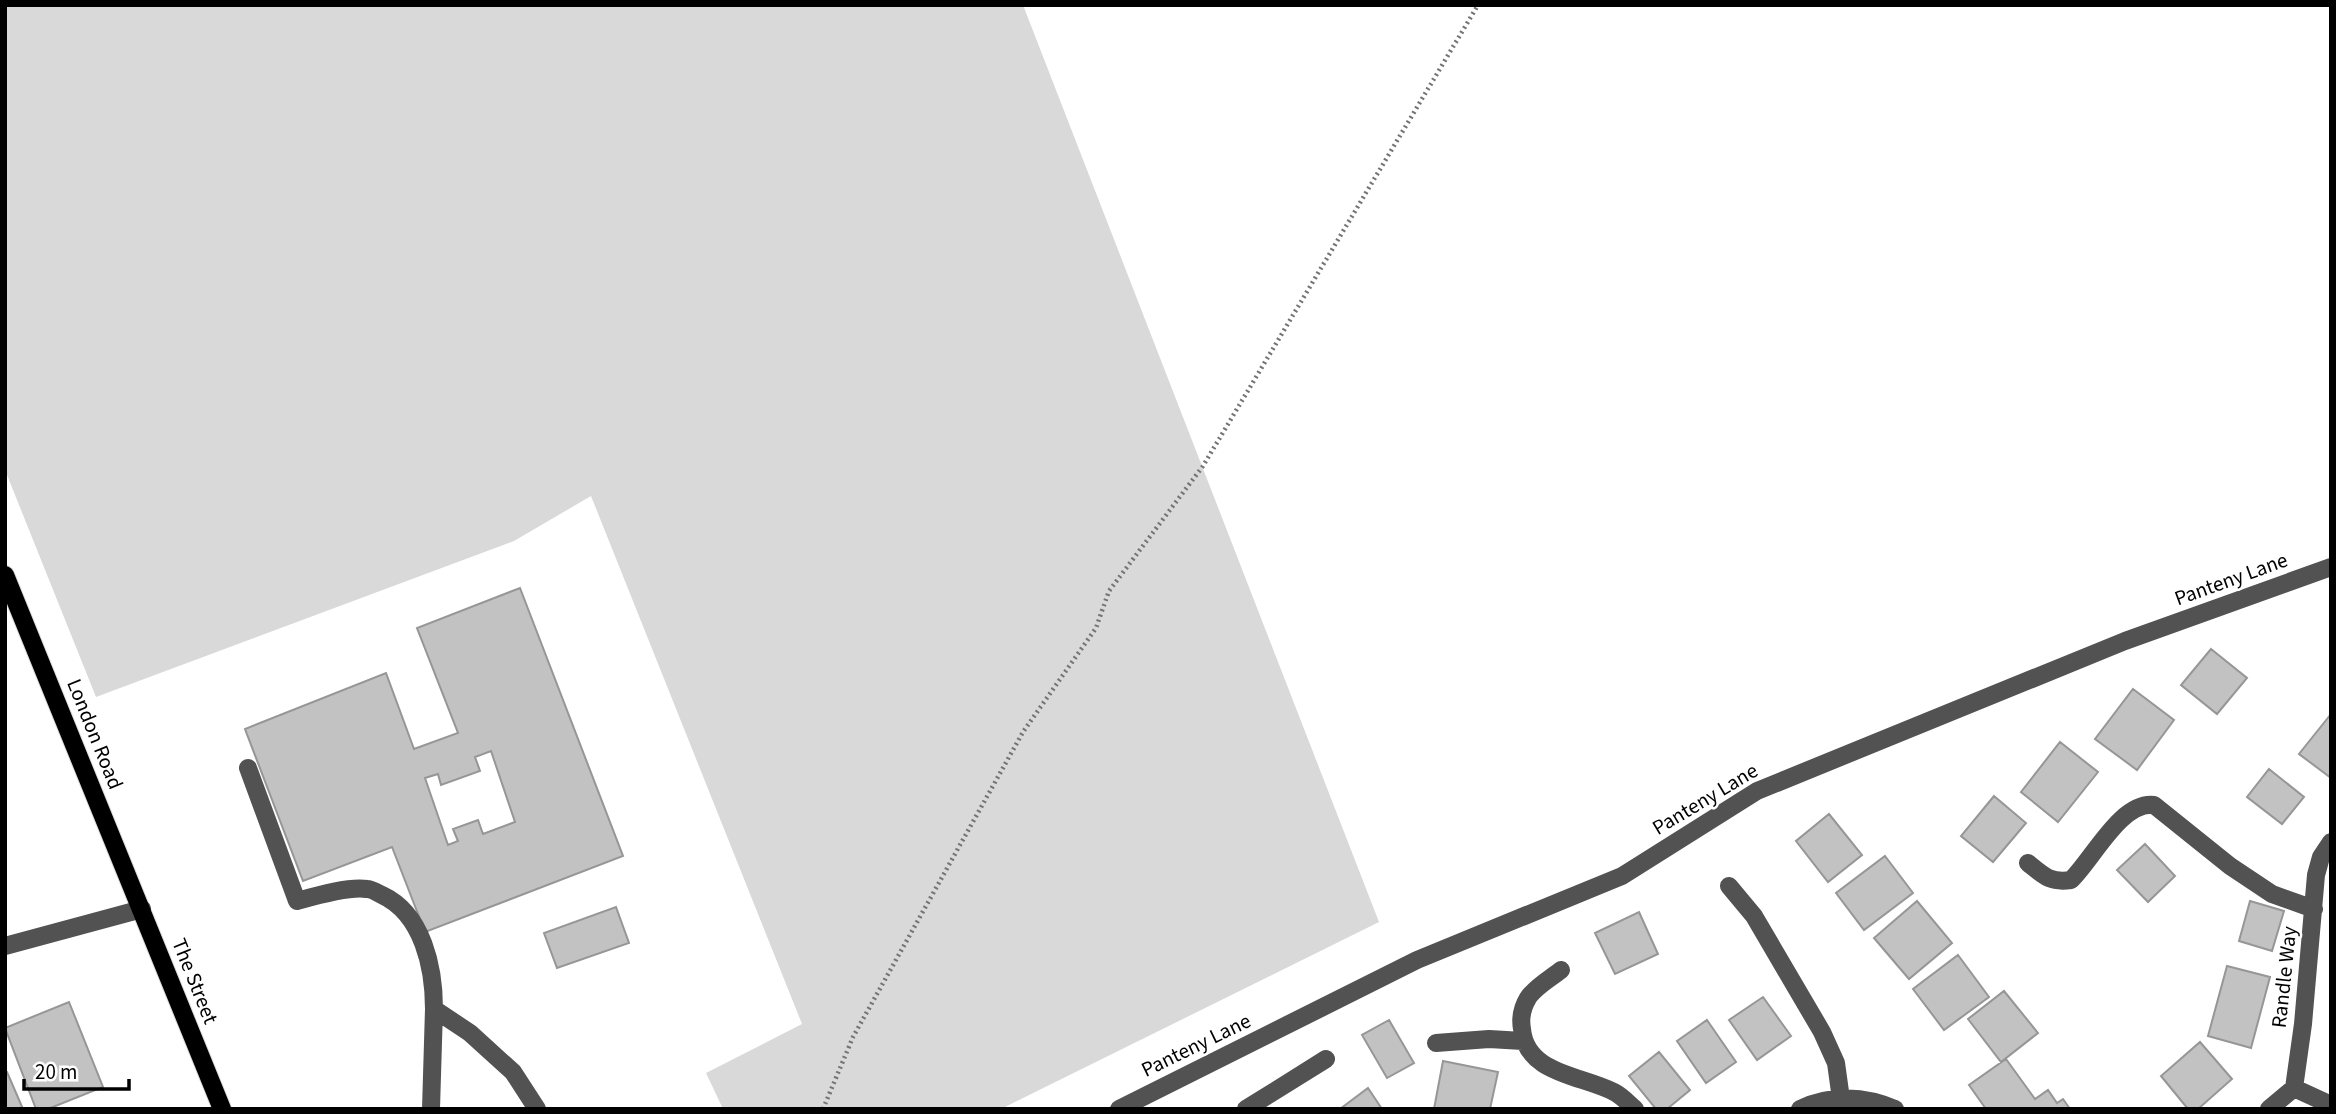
<svg xmlns="http://www.w3.org/2000/svg" width="2336" height="1114" viewBox="0 0 2336 1114" font-family="'Source Sans 3',sans-serif">
  <rect width="100%" height="100%" fill="#fff"/>
  <!-- green -->
  <path fill="#d9d9d9" d="M 5,5 L 1023,5 L 1379,922 L 1001,1109 L 723,1109 L 706,1073 L 802,1024 L 591,496 L 514,541 L 96,697 L 5,470 Z"/>
  <!-- building -->
  <path fill="#c2c2c2" stroke="#969696" stroke-width="2" fill-rule="evenodd" d="M 520,588 L 623,856 L 425,932 L 392,847 L 303,881 L 245,729 L 386,673 L 414,749 L 458,733 L 417,628 ZM 491,751 L 515,822 L 483,834 L 478,820 L 453,829 L 458,841 L 448,845 L 425,778 L 438,774 L 441,785 L 480,771 L 475,757 Z
    M 2211,649 L 2247,678 L 2217,714 L 2181,685 Z
    M 2133,689 L 2174,720 L 2137,770 L 2095,739 Z
    M 2331,714 L 2331,778 L 2299,754 Z
    M 2060,742 L 2098,772 L 2058,822 L 2021,792 Z
    M 2269,769 L 2304,797 L 2282,824 L 2247,797 Z
    M 1994,796 L 2026,823 L 1993,862 L 1961,836 Z
    M 1829,814 L 1862,855 L 1828,882 L 1796,841 Z
    M 2145,844 L 2175,876 L 2148,902 L 2117,870 Z
    M 1885,856 L 1913,893 L 1864,930 L 1836,893 Z
    M 1917,901 L 1952,943 L 1909,979 L 1874,938 Z
    M 2250,901 L 2284,911 L 2272,951 L 2239,941 Z
    M 616,907 L 629,943 L 557,968 L 544,933 Z
    M 1639,912 L 1658,954 L 1615,974 L 1595,933 Z
    M 1958,955 L 1989,997 L 1944,1030 L 1913,989 Z
    M 2227,966 L 2270,977 L 2251,1048 L 2208,1036 Z
    M 2004,991 L 2038,1033 L 2001,1062 L 1968,1019 Z
    M 1763,997 L 1791,1036 L 1757,1060 L 1729,1020 Z
    M 69,1002 L 103,1087 L 48,1109 L 36,1109 L 5,1028 Z
    M 1389,1020 L 1414,1063 L 1387,1078 L 1362,1035 Z
    M 1707,1020 L 1736,1062 L 1706,1083 L 1677,1041 Z
    M 2200,1042 L 2232,1079 L 2198,1109 L 2188,1109 L 2161,1076 Z
    M 1659,1052 L 1690,1090 L 1667,1109 L 1656,1109 L 1629,1076 Z
    M 2006,1059 L 2035,1099 L 2048,1090 L 2057,1103 L 2063,1099 L 2070,1109 L 1986,1109 L 1969,1085 Z
    M 1443,1061 L 1498,1072 L 1490,1109 L 1434,1109 Z
    M 5,1072 L 7,1072 L 23,1109 L 5,1109 Z
    M 1368,1088 L 1382,1109 L 1340,1109 Z"/>
  <g fill="none" stroke-linecap="round" stroke-linejoin="round">
    <!-- major casing -->
    <g stroke="#dbdbdb" stroke-width="20">
      <path id="major" d="M 5,575 L 222,1109"/>
    </g>
    <!-- path -->
    <path stroke="#747474" stroke-width="4.5" stroke-dasharray="2 3.5" stroke-linecap="butt" d="M 823,1109 L 853,1037 L 1023,732 L 1096,628 L 1109,591 L 1203,466 L 1478,5"/>
    <!-- minor -->
    <path stroke="#525252" stroke-width="18" d="M 248,768 L 297,901 C 315,896 349,886 367,889 C 372,889 378,893 382,895 C 423,914 434,968 434,1009 L 470,1033 L 513,1072 L 537,1109
      M 2028,863 C 2044,876 2050,883 2071,880 C 2093,859 2121,801 2154,805 L 2230,866 L 2272,894 L 2314,909
      M 1729,886 L 1754,916 L 1822,1032 L 1836,1063 L 1841,1099
      M 5,946 L 142,909
      M 1561,970 C 1551,978 1535,987 1528,998 C 1522,1008 1520,1018 1522,1029 C 1526,1074 1581,1075 1614,1092 C 1622,1096 1628,1103 1635,1109
      M 1436,1043 L 1489,1039 L 1523,1041
      M 2294,1088 L 2331,1105
      M 431,1109 L 434,1009
      M 1119,1109 L 1417,960 L 1622,876 L 1757,791 L 2125,641 L 2331,567
      M 1246,1109 L 1326,1059
      M 1800,1109 C 1830,1094 1865,1096 1895,1109
      M 2269,1109 L 2294,1088 L 2303,1024 L 2316,875 L 2321,857 L 2331,842"/>
    <!-- major -->
    <use href="#major" stroke="#000" stroke-width="18"/>
  </g>
  <g text-anchor="middle" stroke-width="5" stroke-linejoin="round" paint-order="stroke">
    <!-- street labels -->
    <g font-size="21" fill="#000" stroke="#fff">
      <text transform="translate(2231 579) rotate(-20)" y="7">Panteny Lane</text>
      <text transform="translate(95 734) rotate(68)" y="7">London Road</text>
      <text transform="translate(1705 799) rotate(-31)" y="7">Panteny Lane</text>
      <text transform="translate(2284 977) rotate(-84)" y="7">Randle Way</text>
      <text transform="translate(195 981) rotate(68)" y="7">The Street</text>
      <text transform="translate(1196 1045) rotate(-26)" y="7">Panteny Lane</text>
    </g>
  </g>
  <!-- border -->
  <rect width="2336" height="1114" fill="none" stroke="#000000" stroke-width="14"/>
  <!-- scale -->
  <path d="M24 1079v10h105v-10" fill="none" stroke="#000000" stroke-width="3.5"/>
  <text x="35" y="1079" font-size="21" fill="#000000" stroke="#ffffff" stroke-width="5" paint-order="stroke">20 m</text>
</svg>
